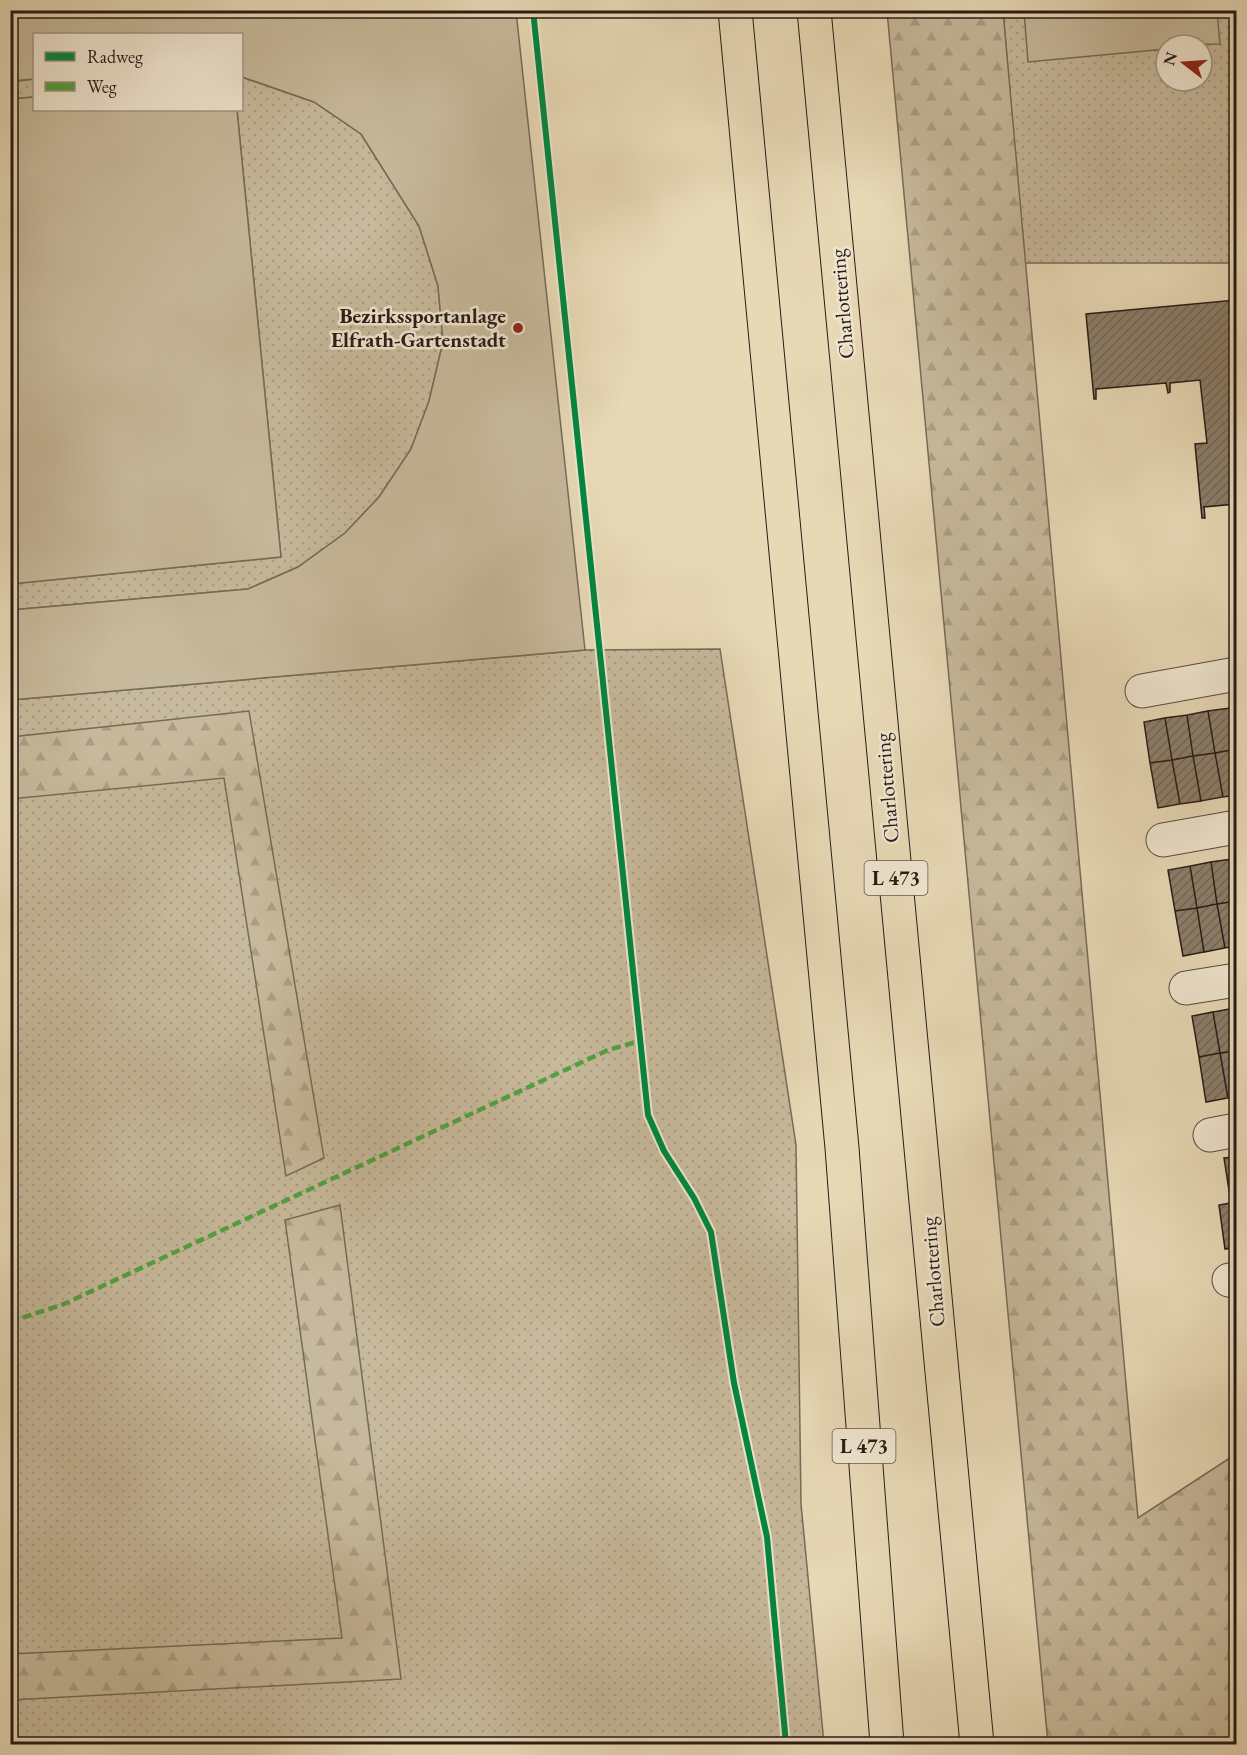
<svg xmlns="http://www.w3.org/2000/svg" width="1247" height="1755" viewBox="0 0 1247 1755" font-family="'EB Garamond',serif">
  <defs>
    <pattern id="grass-dots" width="8" height="8" patternUnits="userSpaceOnUse" patternTransform="scale(1.5)"><rect width="8" height="8" fill="#c7b99b"/><path d="M2 2h.1M6 6h.1" fill="none" stroke="#ab9e85" stroke-width="1.8" stroke-linecap="round"/></pattern>
    <pattern id="forest-firs" width="22" height="20" patternUnits="userSpaceOnUse" patternTransform="scale(1.5)"><rect width="22" height="20" fill="#c7b99b"/><path d="M5 1l3.5 6h-7zM16 11l3.5 6h-7z" fill="#ab9e85"/></pattern>
    <pattern id="building-hatch" width="6" height="6" patternUnits="userSpaceOnUse" patternTransform="scale(1.5)"><rect width="6" height="6" fill="#8b7e6a"/><path d="M-1 1l2-2M0 6l6-6M5 7l2-2" fill="none" stroke="#726656"/></pattern>
  </defs>
  <rect width="100%" height="100%" fill="#e8d9b6"/>
  <filter id="stains"><feTurbulence type="fractalNoise" baseFrequency=".00333" numOctaves="4"/><feColorMatrix values="0 0 0 0 .2 0 0 0 0 .09 0 0 0 0 .02 0 0 0 .5 -.17"/></filter>
  <radialGradient id="worn" r=".72"><stop offset=".6" stop-color="#630" stop-opacity="0"/><stop offset="1" stop-color="#630" stop-opacity=".3"/></radialGradient>
  <!-- grass -->
  <path fill="url(#grass-dots)" stroke="#776a59" stroke-width="1.5" fill-rule="evenodd" d="M 1003,11 L 1236,11 L 1236,263 L 1024,263 ZM 1166,45 L 1202,45 L 1202,81 L 1166,81 Z
    M 242,77 L 314,102 L 361,134 L 419,226 L 438,286 L 443,342 L 429,401 L 411,449 L 379,497 L 345,533 L 298,567 L 248,589 L 11,610 L 11,584 L 281,557 L 237,110 L 242,110 Z
    M 34,79 L 34,97 L 11,99 L 10,82 Z
    M 720,649 L 796,1145 L 801,1504 L 824,1744 L 11,1744 L 11,700 L 585,650 Z"/>
  <!-- forest -->
  <path fill="url(#forest-firs)" stroke="#776a59" stroke-width="1.5" d="M 887,11 L 1003,11 L 1138,1518 L 1236,1454 L 1236,1744 L 1048,1744 Z
    M 249,711 L 324,1158 L 286,1176 L 224,778 L 11,799 L 11,737 Z
    M 340,1205 L 401,1679 L 11,1700 L 11,1654 L 342,1638 L 285,1220 Z"/>
  <!-- garden -->
  <path fill="#c7b99b" stroke="#776a59" stroke-width="1.5" d="M 11,10 L 516,11 L 585,650 L 11,700 L 11,610 L 248,589 L 298,567 L 345,533 L 379,497 L 411,449 L 429,401 L 443,342 L 438,286 L 419,226 L 361,134 L 314,102 L 242,77 L 242,34 L 34,34 L 34,79 L 11,81 Z
    M 1024,11 L 1217,11 L 1220,44 L 1166,45 L 1166,49 L 1028,62 Z
    M 34,97 L 34,110 L 237,110 L 281,557 L 11,584 L 11,99 Z"/>
  <!-- building -->
  <path fill="url(#building-hatch)" stroke="#271b17" stroke-width="1.5" d="M 1236,300 L 1236,504 L 1204,507 L 1205,518 L 1202,518 L 1195,444 L 1207,443 L 1200,380 L 1170,383 L 1170,392 L 1168,393 L 1166,383 L 1096,389 L 1096,399 L 1094,399 L 1086,314 Z
    M 1236,706 L 1236,747 L 1230,708 Z
    M 1230,708 L 1236,749 L 1215,753 L 1208,711 Z
    M 1208,711 L 1215,753 L 1193,756 L 1187,715 Z
    M 1187,715 L 1193,756 L 1172,760 L 1165,718 Z
    M 1165,718 L 1172,760 L 1150,763 L 1144,722 Z
    M 1236,749 L 1236,795 L 1223,797 L 1215,753 Z
    M 1215,753 L 1223,797 L 1201,801 L 1193,756 Z
    M 1193,756 L 1201,801 L 1180,804 L 1172,760 Z
    M 1172,760 L 1180,804 L 1158,808 L 1150,763 Z
    M 1236,858 L 1236,886 L 1232,859 Z
    M 1232,859 L 1236,901 L 1217,904 L 1211,862 Z
    M 1211,862 L 1217,904 L 1197,908 L 1190,866 Z
    M 1190,866 L 1197,908 L 1175,911 L 1168,870 Z
    M 1236,901 L 1236,946 L 1225,948 L 1217,904 Z
    M 1217,904 L 1225,948 L 1204,952 L 1197,908 Z
    M 1197,908 L 1204,952 L 1183,956 L 1175,911 Z
    M 1235,1008 L 1236,1051 L 1220,1053 L 1213,1012 Z
    M 1213,1012 L 1220,1053 L 1199,1057 L 1192,1016 Z
    M 1236,1051 L 1236,1097 L 1228,1098 L 1220,1053 Z
    M 1220,1053 L 1228,1098 L 1206,1102 L 1199,1057 Z
    M 1236,1157 L 1236,1202 L 1231,1203 L 1224,1158 Z
    M 1236,1202 L 1236,1247 L 1225,1249 L 1219,1205 Z"/>
  <g fill="none" stroke-linecap="round" stroke-linejoin="round">
    <!-- minor casing -->
    <g stroke="#574a3f" stroke-width="35">
      <path id="minor" d="M 1142,691 L 1236,674
        M 1163,840 L 1236,827
        M 1186,988 L 1236,980
        M 1210,1135 L 1236,1130
        M 1229,1280 L 1236,1279"/>
    </g>
    <!-- highway casing -->
    <g stroke="#271b17" stroke-width="35">
      <path id="highway" d="M 735,10 L 842,1148 L 887,1744
        M 814,10 L 977,1744"/>
    </g>
    <!-- minor -->
    <use href="#minor" stroke="#f0e6d0" stroke-width="33"/>
    <!-- highway -->
    <use href="#highway" stroke="#e8d9b6" stroke-width="33"/>
    <!-- quiet -->
    <path stroke="#51a140" stroke-width="4.5" stroke-dasharray="9 4.5" stroke-linecap="butt" d="M 10,1322 L 64,1304 L 608,1050 L 640,1041"/>
    <!-- cycleway casing -->
    <g stroke="#f0e6d0" stroke-width="10">
      <path id="cycleway" d="M 533,10 L 648,1115 L 664,1151 L 694,1198 L 711,1232 L 734,1383 L 767,1537 L 786,1744"/>
    </g>
    <!-- cycleway -->
    <use href="#cycleway" stroke="#00873e" stroke-width="6"/>
  </g>
  <!-- markers -->
  <circle fill="#8f2418" stroke="#f0e6d0" stroke-width="2" cx="518" cy="328" r="6"/>
  <g text-anchor="middle" stroke-width="5" stroke-linejoin="round" paint-order="stroke">
    <!-- shield labels -->
    <g fill="#f0e6d0" stroke="#63584e" stroke-width="1.5">
      <rect x="864.5" y="861" width="63" height="34" rx="4.5"/>
      <rect x="832.5" y="1429" width="63" height="34" rx="4.5"/>
    </g>
    <g font-size="20" font-weight="bold" fill="#271b17">
      <text x="896" y="885">L 473</text>
      <text x="864" y="1453">L 473</text>
    </g>
    <!-- street labels -->
    <g font-size="21" fill="#271b17" stroke="#f0e6d0">
      <text transform="translate(842 304) rotate(-95)" y="7">Charlottering</text>
      <text transform="translate(887 788) rotate(-95)" y="7">Charlottering</text>
      <text transform="translate(933 1272) rotate(-95)" y="7">Charlottering</text>
    </g>
    <!-- poi labels -->
    <g font-size="21" font-weight="bold" fill="#271b17" stroke="#f0e6d0" text-anchor="end">
      <text x="506" y="323">Bezirkssportanlage<tspan x="506" dy="24">Elfrath-Gartenstadt</tspan></text>
    </g>
  </g>
  <!-- margin -->
  <rect width="1247" height="1755" fill="none" stroke="#e8d9b6" stroke-width="36"/>
  <rect x="12" y="12" width="1223" height="1731" fill="none" stroke="#271b17" stroke-width="3"/>
  <rect x="18" y="18" width="1211" height="1719" fill="none" stroke="#271b17" stroke-width="1.5"/>
  <!-- legend -->
  <rect x="33" y="33" width="210" height="78" fill="#f0e6d0" stroke="#a09586" stroke-width="1.5"/>
  <rect x="45" y="52" width="30" height="9" fill="#00873e" stroke="#a09586" stroke-width="1.5"/>
  <text x="87" y="63" font-size="18" fill="#271b17">Radweg</text>
  <rect x="45" y="82" width="30" height="9" fill="#51a140" stroke="#a09586" stroke-width="1.5"/>
  <text x="87" y="93" font-size="18" fill="#271b17">Weg</text>
  <!-- north arrow -->
  <g transform="translate(1184 63) rotate(287)"><circle r="28" fill="#f0e6d0" stroke="#a09586" stroke-width="1.5"/>
  <path d="M0-4.5L10 22L0 15L-10 22Z" fill="#8f2418"/>
  <text y="-9" font-size="16" font-weight="bold" text-anchor="middle" fill="#271b17">N</text>
  </g>
  <rect width="100%" height="100%" filter="url(#stains)"/>
  <rect width="100%" height="100%" fill="url(#worn)"/>
</svg>
